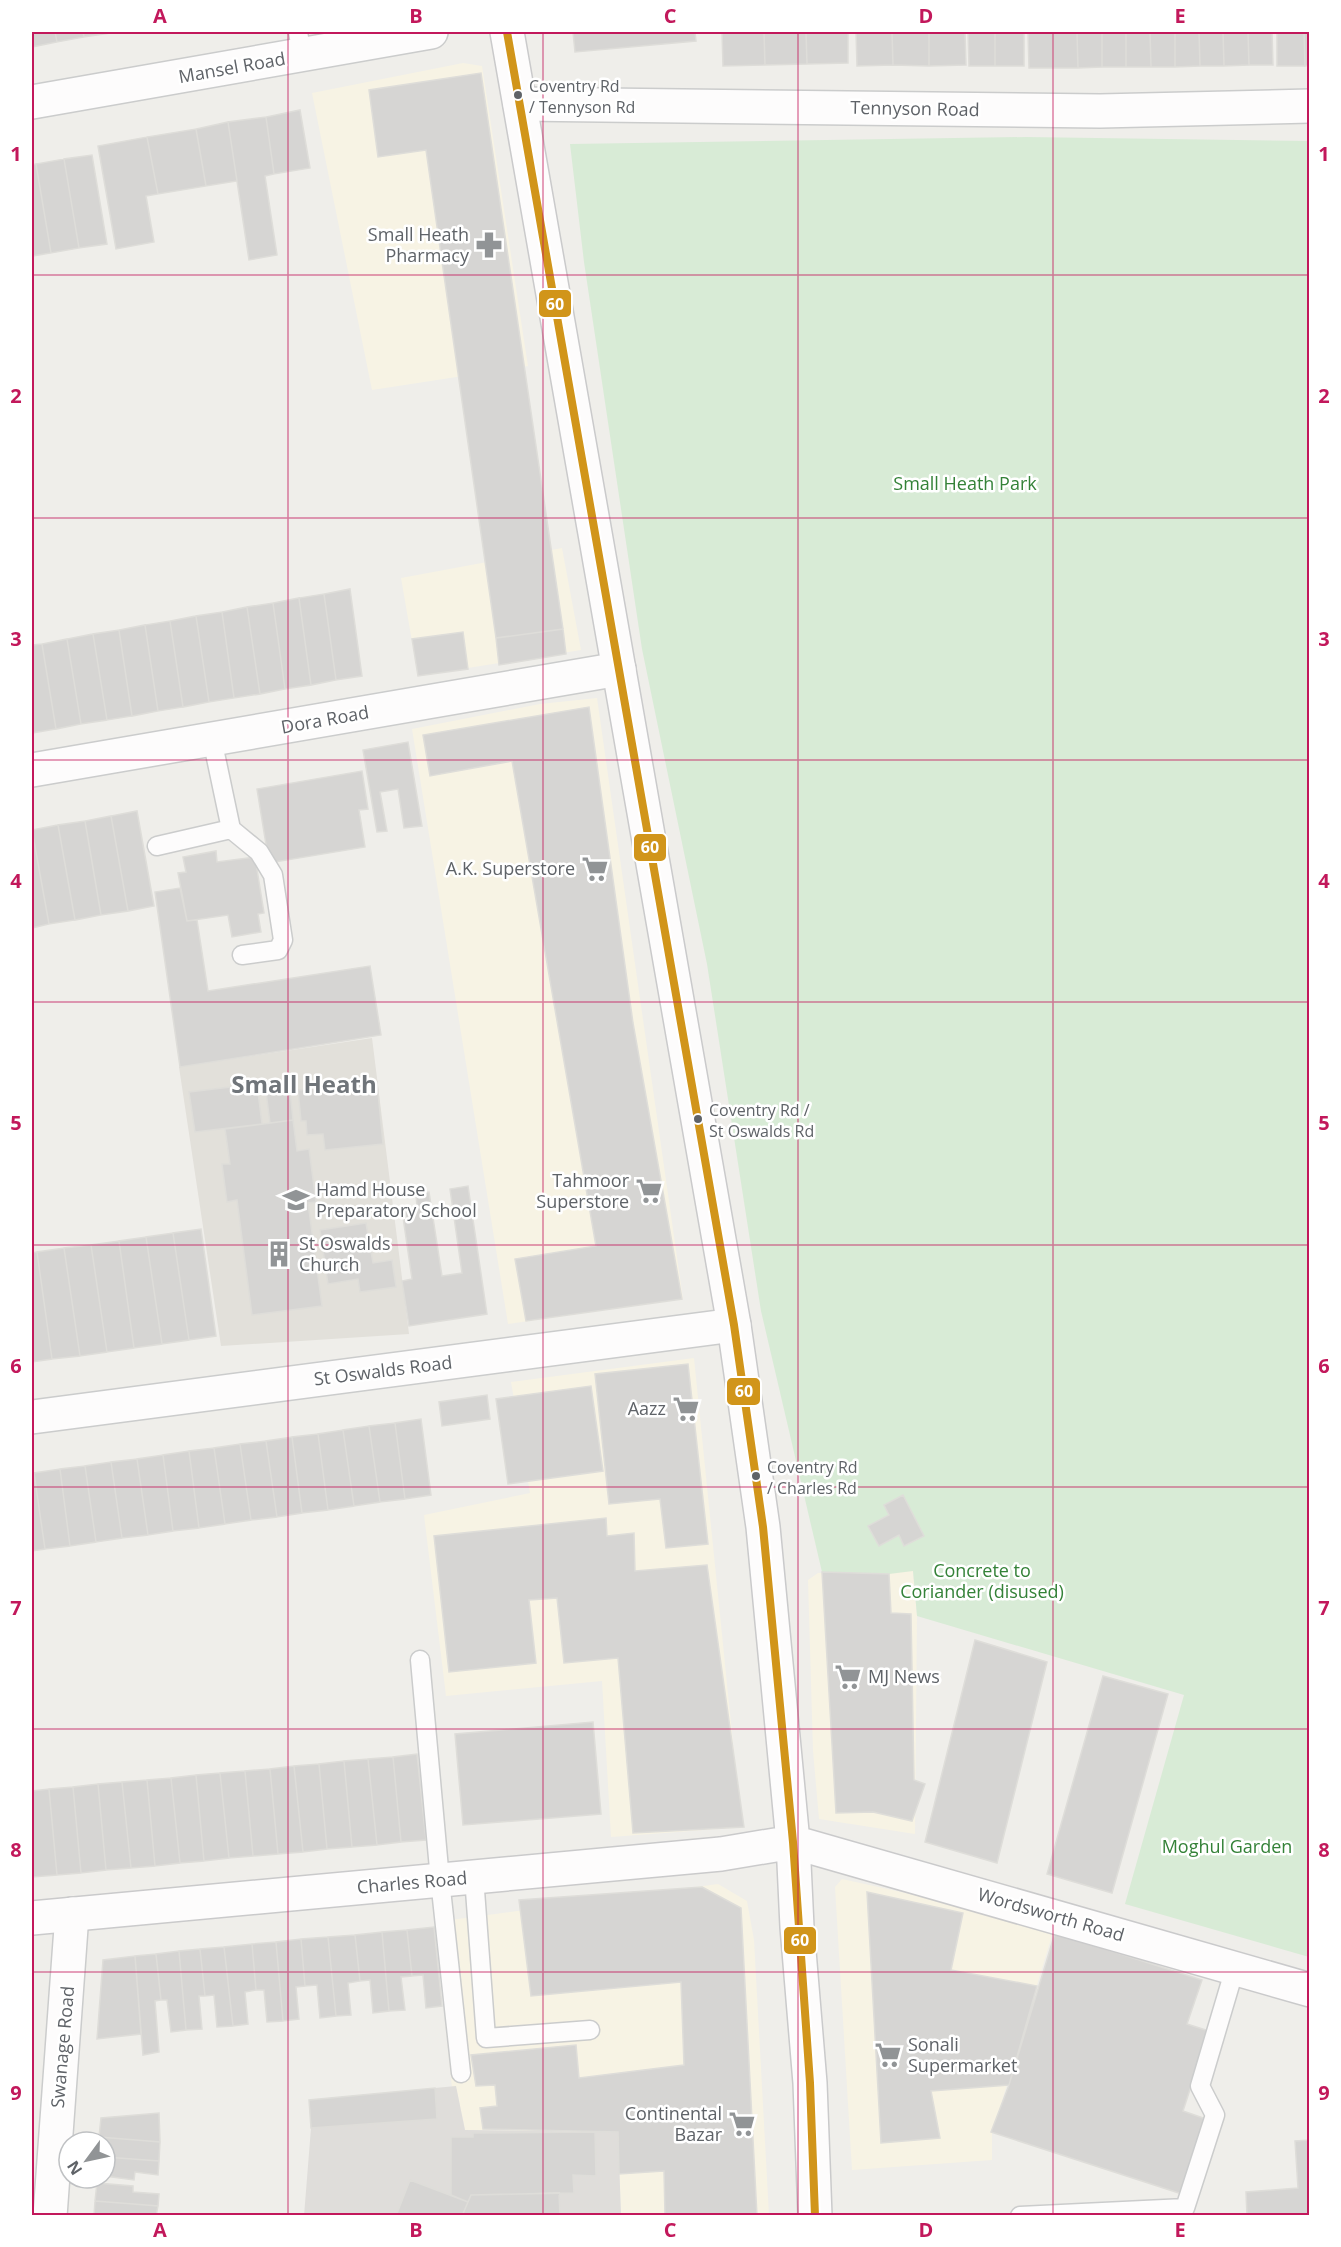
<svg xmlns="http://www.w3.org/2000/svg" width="1341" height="2247" viewBox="0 0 1341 2247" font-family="'Open Sans',sans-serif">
  <rect width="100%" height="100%" fill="#efeeea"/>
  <!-- commercial -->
  <path fill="#f7f3e4" d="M 463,63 L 482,66 L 528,366 L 372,390 L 312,93 Z
    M 562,548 L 581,650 L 418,676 L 401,578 Z
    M 597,698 L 683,1299 L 508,1324 L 412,729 L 540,704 Z
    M 694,1358 L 734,1753 L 744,1827 L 611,1837 L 602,1681 L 446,1696 L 424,1515 L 530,1493 L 511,1382 Z
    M 913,1571 L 917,1616 L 915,1834 L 819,1819 L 813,1751 L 808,1580 L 818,1573 Z
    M 842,1879 L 933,1899 L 1053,1932 L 992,2134 L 992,2160 L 852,2170 L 835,1887 Z
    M 718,1884 L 747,1901 L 754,1940 L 769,2215 L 621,2215 L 618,2132 L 465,2130 L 456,2087 L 452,2088 L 435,1922 Z"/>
  <!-- industrial -->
  <path fill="#dfddda" d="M 456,2086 L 465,2130 L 618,2132 L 621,2215 L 304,2216 L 311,2128 L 309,2100 Z"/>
  <!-- education -->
  <path fill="#e2e0da" d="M 372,1038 L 409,1334 L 221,1346 L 179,1067 Z"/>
  <!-- green -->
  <path fill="#d8ebd6" d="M 1026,137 L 1309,141 L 1309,1957 L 1125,1904 L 1184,1695 L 917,1616 L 913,1571 L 889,1574 L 822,1572 L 761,1311 L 707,964 L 642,649 L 584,262 L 570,144 Z"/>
  <!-- building -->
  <path fill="#d6d5d3" stroke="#deddd9" stroke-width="1.5" d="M 32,32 L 55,32 L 57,42 L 32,47 Z
    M 55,32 L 83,32 L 84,37 L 57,42 Z
    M 83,32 L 110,32 L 110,33 L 84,37 Z
    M 573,32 L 695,32 L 696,41 L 575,52 Z
    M 722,32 L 764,32 L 765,65 L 723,66 Z
    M 764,32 L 806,32 L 807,64 L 765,65 Z
    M 806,32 L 848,32 L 848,63 L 807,64 Z
    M 856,32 L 892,32 L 893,65 L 857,66 Z
    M 892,32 L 929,32 L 929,66 L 893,65 Z
    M 929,32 L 965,32 L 966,65 L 929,66 Z
    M 968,32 L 995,32 L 995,66 L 969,66 Z
    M 995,32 L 1024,32 L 1024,66 L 995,66 Z
    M 1028,32 L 1053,32 L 1053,68 L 1029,68 Z
    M 1053,32 L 1077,32 L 1078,68 L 1053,68 Z
    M 1077,32 L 1102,32 L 1102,67 L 1078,68 Z
    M 1102,32 L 1126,32 L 1126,67 L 1102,67 Z
    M 1126,32 L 1150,32 L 1151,67 L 1126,67 Z
    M 1150,32 L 1175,32 L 1175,67 L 1151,67 Z
    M 1175,32 L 1199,32 L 1200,66 L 1175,67 Z
    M 1199,32 L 1223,32 L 1224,66 L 1200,66 Z
    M 1223,32 L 1248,32 L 1249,65 L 1224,66 Z
    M 1248,32 L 1272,32 L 1273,65 L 1249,65 Z
    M 1277,32 L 1304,32 L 1305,66 L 1277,66 Z
    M 1304,32 L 1310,32 L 1310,65 L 1305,66 Z
    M 481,73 L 563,629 L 496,638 L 426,150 L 378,157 L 369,90 Z
    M 300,110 L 310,168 L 274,174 L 266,117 Z
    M 266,117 L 274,174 L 265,176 L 277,255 L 249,260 L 228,122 Z
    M 228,122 L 237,181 L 206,186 L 196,129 Z
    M 196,129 L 206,186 L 158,194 L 147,137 Z
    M 147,137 L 158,194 L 146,196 L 154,242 L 116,249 L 98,146 Z
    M 92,155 L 107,244 L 79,248 L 64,159 Z
    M 64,159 L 79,248 L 51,253 L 36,164 Z
    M 36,164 L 51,253 L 32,256 L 32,165 Z
    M 350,589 L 362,676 L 336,680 L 324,594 Z
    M 324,594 L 336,680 L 311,685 L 299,598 Z
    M 299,598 L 311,685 L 285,689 L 273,603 Z
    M 273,603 L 285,689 L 260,694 L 247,607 Z
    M 247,607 L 260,694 L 234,698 L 222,612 Z
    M 222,612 L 234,698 L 209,702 L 196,616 Z
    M 196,616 L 209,702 L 183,707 L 170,621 Z
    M 170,621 L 183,707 L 158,711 L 145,625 Z
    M 145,625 L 158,711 L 132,716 L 119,630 Z
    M 563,629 L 566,654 L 499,665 L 496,638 Z
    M 119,630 L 132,716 L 107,720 L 93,634 Z
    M 463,632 L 468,669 L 418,676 L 412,639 Z
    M 93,634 L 107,720 L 81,724 L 67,639 Z
    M 67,639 L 81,724 L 56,729 L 42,644 Z
    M 42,644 L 56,729 L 32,733 L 32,645 Z
    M 589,707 L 633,1023 L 682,1299 L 526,1321 L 515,1259 L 596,1246 L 512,761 L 430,776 L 423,735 Z
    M 408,742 L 422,826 L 404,828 L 398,789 L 380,792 L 387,831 L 377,832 L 363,750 Z
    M 362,771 L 368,809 L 359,810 L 365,847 L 269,863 L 257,789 Z
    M 137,811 L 154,906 L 128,911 L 111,816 Z
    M 111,816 L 128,911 L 101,915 L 85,821 Z
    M 85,821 L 101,915 L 75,920 L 58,825 Z
    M 58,825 L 75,920 L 49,924 L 32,830 Z
    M 32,830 L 49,924 L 32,928 Z
    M 216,851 L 217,862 L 255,857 L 264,913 L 258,914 L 261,932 L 232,937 L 228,915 L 187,921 L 178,873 L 186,872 L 183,857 Z
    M 180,888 L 187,921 L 197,920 L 208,991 L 370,966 L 381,1035 L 180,1067 L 155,892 Z
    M 289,1081 L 293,1120 L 270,1123 L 265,1084 Z
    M 377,1082 L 383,1144 L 325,1150 L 323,1134 L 307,1135 L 306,1121 L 301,1121 L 298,1090 Z
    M 257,1084 L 262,1124 L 195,1132 L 189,1092 Z
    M 293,1120 L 297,1151 L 309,1149 L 316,1202 L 308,1203 L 322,1306 L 252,1315 L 237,1200 L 227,1202 L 222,1164 L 230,1164 L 225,1129 Z
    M 468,1186 L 487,1314 L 409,1326 L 402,1281 L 412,1279 L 402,1210 L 417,1207 L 416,1194 L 429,1192 L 442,1276 L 462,1273 L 450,1189 Z
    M 366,1223 L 373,1263 L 392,1260 L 396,1287 L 360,1292 L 358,1279 L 328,1284 L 320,1230 Z
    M 201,1229 L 216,1336 L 189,1340 L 173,1233 Z
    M 173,1233 L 189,1340 L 162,1344 L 146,1237 Z
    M 146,1237 L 162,1344 L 134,1348 L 119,1241 Z
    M 119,1241 L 134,1348 L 107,1352 L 91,1245 Z
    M 91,1245 L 107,1352 L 80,1356 L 64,1248 Z
    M 64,1248 L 80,1356 L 52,1359 L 37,1252 Z
    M 37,1252 L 52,1359 L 32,1362 L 32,1253 Z
    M 688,1364 L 708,1544 L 666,1548 L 660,1499 L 609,1504 L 595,1374 Z
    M 591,1386 L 603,1471 L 508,1484 L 496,1399 Z
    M 487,1395 L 490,1419 L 442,1426 L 439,1402 Z
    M 421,1419 L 431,1495 L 405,1499 L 395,1423 Z
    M 395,1423 L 405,1499 L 380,1502 L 369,1426 Z
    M 369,1426 L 380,1502 L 354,1506 L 343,1430 Z
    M 343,1430 L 354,1506 L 328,1510 L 318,1434 Z
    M 318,1434 L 328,1510 L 302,1513 L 292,1437 Z
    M 292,1437 L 302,1513 L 277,1517 L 266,1441 Z
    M 266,1441 L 277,1517 L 251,1520 L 240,1444 Z
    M 240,1444 L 251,1520 L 225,1524 L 214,1448 Z
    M 214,1448 L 225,1524 L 199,1528 L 189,1451 Z
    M 189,1451 L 199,1528 L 173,1531 L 163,1455 Z
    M 163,1455 L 173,1531 L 148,1535 L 137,1459 Z
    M 137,1459 L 148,1535 L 122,1538 L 111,1462 Z
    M 111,1462 L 122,1538 L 96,1542 L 85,1466 Z
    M 85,1466 L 96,1542 L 70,1546 L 60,1469 Z
    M 60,1469 L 70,1546 L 45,1549 L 34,1473 Z
    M 32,1473 L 34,1473 L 45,1549 L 32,1551 Z
    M 903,1495 L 924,1536 L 904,1546 L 899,1535 L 879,1546 L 868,1526 L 889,1515 L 884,1505 Z
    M 606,1518 L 607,1536 L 634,1533 L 635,1571 L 707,1565 L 744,1827 L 633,1833 L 618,1658 L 564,1663 L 557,1598 L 529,1600 L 536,1663 L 449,1672 L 434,1536 Z
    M 822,1572 L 889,1574 L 891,1613 L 911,1614 L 914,1780 L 925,1784 L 912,1821 L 873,1812 L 836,1813 Z
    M 975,1640 L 1047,1662 L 997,1863 L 925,1842 Z
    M 1103,1676 L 1168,1694 L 1112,1893 L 1047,1874 Z
    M 593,1722 L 601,1814 L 463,1825 L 455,1734 Z
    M 417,1754 L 426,1840 L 401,1842 L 393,1757 Z
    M 393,1757 L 401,1842 L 377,1845 L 368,1759 Z
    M 368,1759 L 377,1845 L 352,1847 L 344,1761 Z
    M 344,1761 L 352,1847 L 327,1849 L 319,1764 Z
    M 319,1764 L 327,1849 L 303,1852 L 294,1766 Z
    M 294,1766 L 303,1852 L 278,1854 L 270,1769 Z
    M 270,1769 L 278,1854 L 253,1856 L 245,1771 Z
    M 245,1771 L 253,1856 L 229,1858 L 220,1773 Z
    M 220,1773 L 229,1858 L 204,1861 L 196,1775 Z
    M 196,1775 L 204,1861 L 180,1863 L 171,1778 Z
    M 171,1778 L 180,1863 L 155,1866 L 147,1780 Z
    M 147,1780 L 155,1866 L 131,1868 L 122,1782 Z
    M 122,1782 L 131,1868 L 106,1870 L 98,1784 Z
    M 98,1784 L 106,1870 L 81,1873 L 73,1787 Z
    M 73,1787 L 81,1873 L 57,1875 L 49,1789 Z
    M 49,1789 L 57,1875 L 32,1877 L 32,1791 Z
    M 702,1887 L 741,1908 L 757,2216 L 665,2216 L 664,2171 L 619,2174 L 618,2132 L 483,2129 L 480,2108 L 497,2106 L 495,2085 L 476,2086 L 471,2055 L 576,2045 L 579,2078 L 684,2065 L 681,1982 L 531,1996 L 519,1900 Z
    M 867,1892 L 963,1913 L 951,1970 L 1037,1986 L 1009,2085 L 931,2091 L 940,2138 L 881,2143 Z
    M 434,1927 L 442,2006 L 426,2008 L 423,1975 L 412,1976 L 407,1930 Z
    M 407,1930 L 412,1976 L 401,1977 L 405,2010 L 389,2011 L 382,1932 Z
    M 382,1932 L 389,2011 L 373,2013 L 370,1980 L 360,1981 L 355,1935 Z
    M 1055,1933 L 1202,1980 L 1187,2024 L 1209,2031 L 1183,2111 L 1209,2120 L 1185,2195 L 991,2132 L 1009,2085 Z
    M 355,1935 L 360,1981 L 348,1983 L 351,2015 L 336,2016 L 328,1937 Z
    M 328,1937 L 336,2016 L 320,2018 L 317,1985 L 305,1986 L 301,1939 Z
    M 301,1939 L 305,1986 L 296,1987 L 299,2019 L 283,2021 L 276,1942 Z
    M 276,1942 L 283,2021 L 267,2022 L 264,1990 L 256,1990 L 252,1944 Z
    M 252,1944 L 256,1990 L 245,1992 L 248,2024 L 233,2026 L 224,1947 Z
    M 224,1947 L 233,2026 L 217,2027 L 214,1995 L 205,1996 L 200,1949 Z
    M 200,1949 L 205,1996 L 199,1996 L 202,2029 L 186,2030 L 179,1951 Z
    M 179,1951 L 186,2030 L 171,2032 L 167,2000 L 161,2000 L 156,1954 Z
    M 156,1954 L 161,2000 L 155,2001 L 159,2052 L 143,2055 L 135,1956 Z
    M 135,1956 L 141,2034 L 97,2039 L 103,1960 Z
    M 435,2088 L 437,2119 L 311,2128 L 309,2100 Z
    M 159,2113 L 160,2142 L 99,2137 L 101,2118 Z
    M 595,2132 L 596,2176 L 573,2175 L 574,2193 L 471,2195 L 468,2202 L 451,2195 L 451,2137 L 473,2137 L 473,2133 Z
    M 99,2137 L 160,2142 L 159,2161 L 105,2157 L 105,2142 L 99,2142 Z
    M 1310,2140 L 1310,2216 L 1247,2216 L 1246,2192 L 1298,2188 L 1295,2141 Z
    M 105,2157 L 159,2161 L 158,2175 L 135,2172 L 134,2180 L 105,2176 Z
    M 410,2180 L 468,2202 L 462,2216 L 396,2216 Z
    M 97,2183 L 133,2186 L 133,2192 L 159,2194 L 158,2206 L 95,2201 Z
    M 559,2193 L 560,2216 L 462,2216 L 471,2195 Z
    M 95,2201 L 158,2206 L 156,2216 L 94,2216 Z"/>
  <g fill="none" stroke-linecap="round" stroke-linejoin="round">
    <!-- lane casing -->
    <g stroke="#cbcccc" stroke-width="21">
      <path id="lane" d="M 298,32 L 302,55
        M 231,829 L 259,852 L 273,875 L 283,940 L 278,950 L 242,955
        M 157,846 L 231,829 L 212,739
        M 420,1660 L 440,1880 L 461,2073
        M 474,1877 L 486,2038 L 590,2030
        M 1020,2216 L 1185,2208 L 1215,2115 L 1200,2086 L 1235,1968"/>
    </g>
    <!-- street casing -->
    <g stroke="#cbcccc" stroke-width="36">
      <path id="street" d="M 32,102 L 431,32
        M 520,104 L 1100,111 L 1310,106
        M 32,770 L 619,669
        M 32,1417 L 734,1325
        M 50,2216 L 72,1914"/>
    </g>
    <!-- secondary casing -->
    <g stroke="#cacacb" stroke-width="36">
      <path id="secondary" d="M 507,32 L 734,1325 L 763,1527 L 793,1842 L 797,1927 L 810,2083 L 815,2216
        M 32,1918 L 721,1854 L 793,1842 L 1310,1990"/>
    </g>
    <!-- lane -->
    <use href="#lane" stroke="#fdfcfc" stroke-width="18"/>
    <!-- street -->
    <use href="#street" stroke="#fdfcfc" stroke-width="33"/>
    <!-- secondary -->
    <use href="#secondary" stroke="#fdfcfc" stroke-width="33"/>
    <!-- bus-1 casing -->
    <g stroke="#fff" stroke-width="12">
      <path id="bus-1" d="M 507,32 L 734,1325 L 763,1527 L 793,1842 L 810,2083 L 815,2216"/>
    </g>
    <!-- bus-1 -->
    <use href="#bus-1" stroke="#d1951a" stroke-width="8"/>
  </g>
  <!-- grid -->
  <path fill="none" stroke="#c2185b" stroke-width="1.5" stroke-opacity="0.55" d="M 288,32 L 288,2216M 543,32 L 543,2216M 798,32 L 798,2216M 1053,32 L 1053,2216M 32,275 L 1310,275M 32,518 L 1310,518M 32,760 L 1310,760M 32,1002 L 1310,1002M 32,1245 L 1310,1245M 32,1487 L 1310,1487M 32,1729 L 1310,1729M 32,1972 L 1310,1972"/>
  <!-- icons -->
  <defs>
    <g id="pharmacy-bare" transform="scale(2.07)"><path d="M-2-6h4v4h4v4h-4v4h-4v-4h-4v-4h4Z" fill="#919496" stroke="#fff" stroke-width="2.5" paint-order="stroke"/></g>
    <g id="supermarket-bare" transform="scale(2.07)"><path d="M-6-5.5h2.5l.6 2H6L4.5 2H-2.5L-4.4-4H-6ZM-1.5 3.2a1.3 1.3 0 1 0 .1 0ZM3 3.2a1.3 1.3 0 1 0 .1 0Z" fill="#919496" stroke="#fff" stroke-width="2.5" paint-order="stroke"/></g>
    <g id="school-bare" transform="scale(2.07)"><path d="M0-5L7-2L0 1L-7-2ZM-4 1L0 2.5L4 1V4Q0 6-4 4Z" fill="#919496" stroke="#fff" stroke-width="2.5" paint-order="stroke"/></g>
    <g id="building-bare" transform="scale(2.07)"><path d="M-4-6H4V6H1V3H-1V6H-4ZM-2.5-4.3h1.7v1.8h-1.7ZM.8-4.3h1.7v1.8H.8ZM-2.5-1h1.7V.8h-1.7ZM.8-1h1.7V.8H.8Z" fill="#919496" stroke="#fff" stroke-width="2.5" paint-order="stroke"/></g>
  </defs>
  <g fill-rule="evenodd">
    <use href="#pharmacy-bare" x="489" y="245"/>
    <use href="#supermarket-bare" x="595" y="869"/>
    <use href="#supermarket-bare" x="649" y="1191"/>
    <use href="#school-bare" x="296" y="1200"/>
    <use href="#building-bare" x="279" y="1254"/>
    <use href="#supermarket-bare" x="686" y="1409"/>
    <use href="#supermarket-bare" x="848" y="1677"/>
    <use href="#supermarket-bare" x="888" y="2055"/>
    <use href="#supermarket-bare" x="742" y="2124"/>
  </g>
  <!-- markers -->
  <g fill="#5f6368" stroke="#fff" stroke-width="2">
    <circle cx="518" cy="95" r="5"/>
    <circle cx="698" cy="1119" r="5"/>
    <circle cx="756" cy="1476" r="5"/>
  </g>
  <g text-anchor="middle" stroke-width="5" stroke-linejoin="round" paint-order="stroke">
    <!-- bus labels -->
    <g font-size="16" fill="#5f6368" stroke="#fff" text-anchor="start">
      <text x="529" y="92">Coventry Rd<tspan x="529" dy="21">/ Tennyson Rd</tspan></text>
      <text x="709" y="1116">Coventry Rd /<tspan x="709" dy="21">St Oswalds Rd</tspan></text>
      <text x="767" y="1473">Coventry Rd<tspan x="767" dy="21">/ Charles Rd</tspan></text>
    </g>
    <!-- street labels -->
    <g font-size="18" fill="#5f6368" stroke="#fff">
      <text transform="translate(232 68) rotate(-10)" y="6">Mansel Road</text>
      <text transform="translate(915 109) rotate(1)" y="6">Tennyson Road</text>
      <text transform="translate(325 720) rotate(-10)" y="6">Dora Road</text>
      <text transform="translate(383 1371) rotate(-7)" y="6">St Oswalds Road</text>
      <text transform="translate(412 1883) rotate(-5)" y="6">Charles Road</text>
      <text transform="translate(1051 1915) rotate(16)" y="6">Wordsworth Road</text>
      <text transform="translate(63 2047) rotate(-85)" y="6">Swanage Road</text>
    </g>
    <!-- poi labels -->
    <g font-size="18" fill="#5f6368" stroke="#fff" text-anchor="end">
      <text x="469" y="241">Small Heath<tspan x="469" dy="21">Pharmacy</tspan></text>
      <text x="575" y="875">A.K. Superstore</text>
      <text x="629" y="1187">Tahmoor<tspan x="629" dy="21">Superstore</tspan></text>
      <text x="316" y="1196" text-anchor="start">Hamd House<tspan x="316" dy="21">Preparatory School</tspan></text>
      <text x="299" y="1250" text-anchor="start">St Oswalds<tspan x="299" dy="21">Church</tspan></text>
      <text x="666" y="1415">Aazz</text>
      <text x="868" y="1683" text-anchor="start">MJ News</text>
      <text x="908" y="2051" text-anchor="start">Sonali<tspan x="908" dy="21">Supermarket</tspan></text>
      <text x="722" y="2120">Continental<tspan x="722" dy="21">Bazar</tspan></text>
    </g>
    <!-- park labels -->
    <g font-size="18" fill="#348238" stroke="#fff">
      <text x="965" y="490">Small Heath Park</text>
      <text x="982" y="1577">Concrete to<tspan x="982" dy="21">Coriander (disused)</tspan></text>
      <text x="1227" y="1853">Moghul Garden</text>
    </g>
    <!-- district labels -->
    <g font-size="24" font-weight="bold" fill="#70757a" stroke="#fff">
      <text x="304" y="1093">Small Heath</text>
    </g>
  </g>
  <g stroke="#fff" stroke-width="2">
    <rect x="538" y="289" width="34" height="29" rx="6" fill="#d1951a"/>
    <rect x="633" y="833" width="34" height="29" rx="6" fill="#d1951a"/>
    <rect x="726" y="1377" width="35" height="29" rx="6" fill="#d1951a"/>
    <rect x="783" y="1926" width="34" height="29" rx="6" fill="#d1951a"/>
  </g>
  <g font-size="16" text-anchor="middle" font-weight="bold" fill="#fff">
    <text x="555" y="310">60</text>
    <text x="650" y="853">60</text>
    <text x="744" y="1397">60</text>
    <text x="800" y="1946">60</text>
  </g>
  <!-- border -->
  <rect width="1341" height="2247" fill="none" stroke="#ffffff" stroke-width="66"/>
  <!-- north arrow -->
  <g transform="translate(87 2160) rotate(237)"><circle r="28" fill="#ffffff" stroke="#bfc1c3" stroke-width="1.5"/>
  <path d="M0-4.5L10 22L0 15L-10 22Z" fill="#919496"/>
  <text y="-9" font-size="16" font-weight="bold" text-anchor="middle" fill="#5f6368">N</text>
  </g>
  <rect x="33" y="33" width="1275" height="2181" fill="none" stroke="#c2185b" stroke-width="2"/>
  <g font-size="20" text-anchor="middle" font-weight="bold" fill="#c2185b">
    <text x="160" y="23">A</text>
    <text x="416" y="23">B</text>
    <text x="670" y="23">C</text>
    <text x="926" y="23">D</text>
    <text x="1180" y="23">E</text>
    <text x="16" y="161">1</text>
    <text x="1324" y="161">1</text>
    <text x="16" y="403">2</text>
    <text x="1324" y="403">2</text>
    <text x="16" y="646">3</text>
    <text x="1324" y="646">3</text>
    <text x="16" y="888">4</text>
    <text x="1324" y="888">4</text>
    <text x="16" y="1130">5</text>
    <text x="1324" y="1130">5</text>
    <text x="16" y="1373">6</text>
    <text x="1324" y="1373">6</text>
    <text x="16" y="1615">7</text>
    <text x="1324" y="1615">7</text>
    <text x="16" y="1857">8</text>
    <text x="1324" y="1857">8</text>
    <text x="16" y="2100">9</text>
    <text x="1324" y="2100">9</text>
    <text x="160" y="2237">A</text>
    <text x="416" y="2237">B</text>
    <text x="670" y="2237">C</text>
    <text x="926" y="2237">D</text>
    <text x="1180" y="2237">E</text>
  </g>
</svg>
